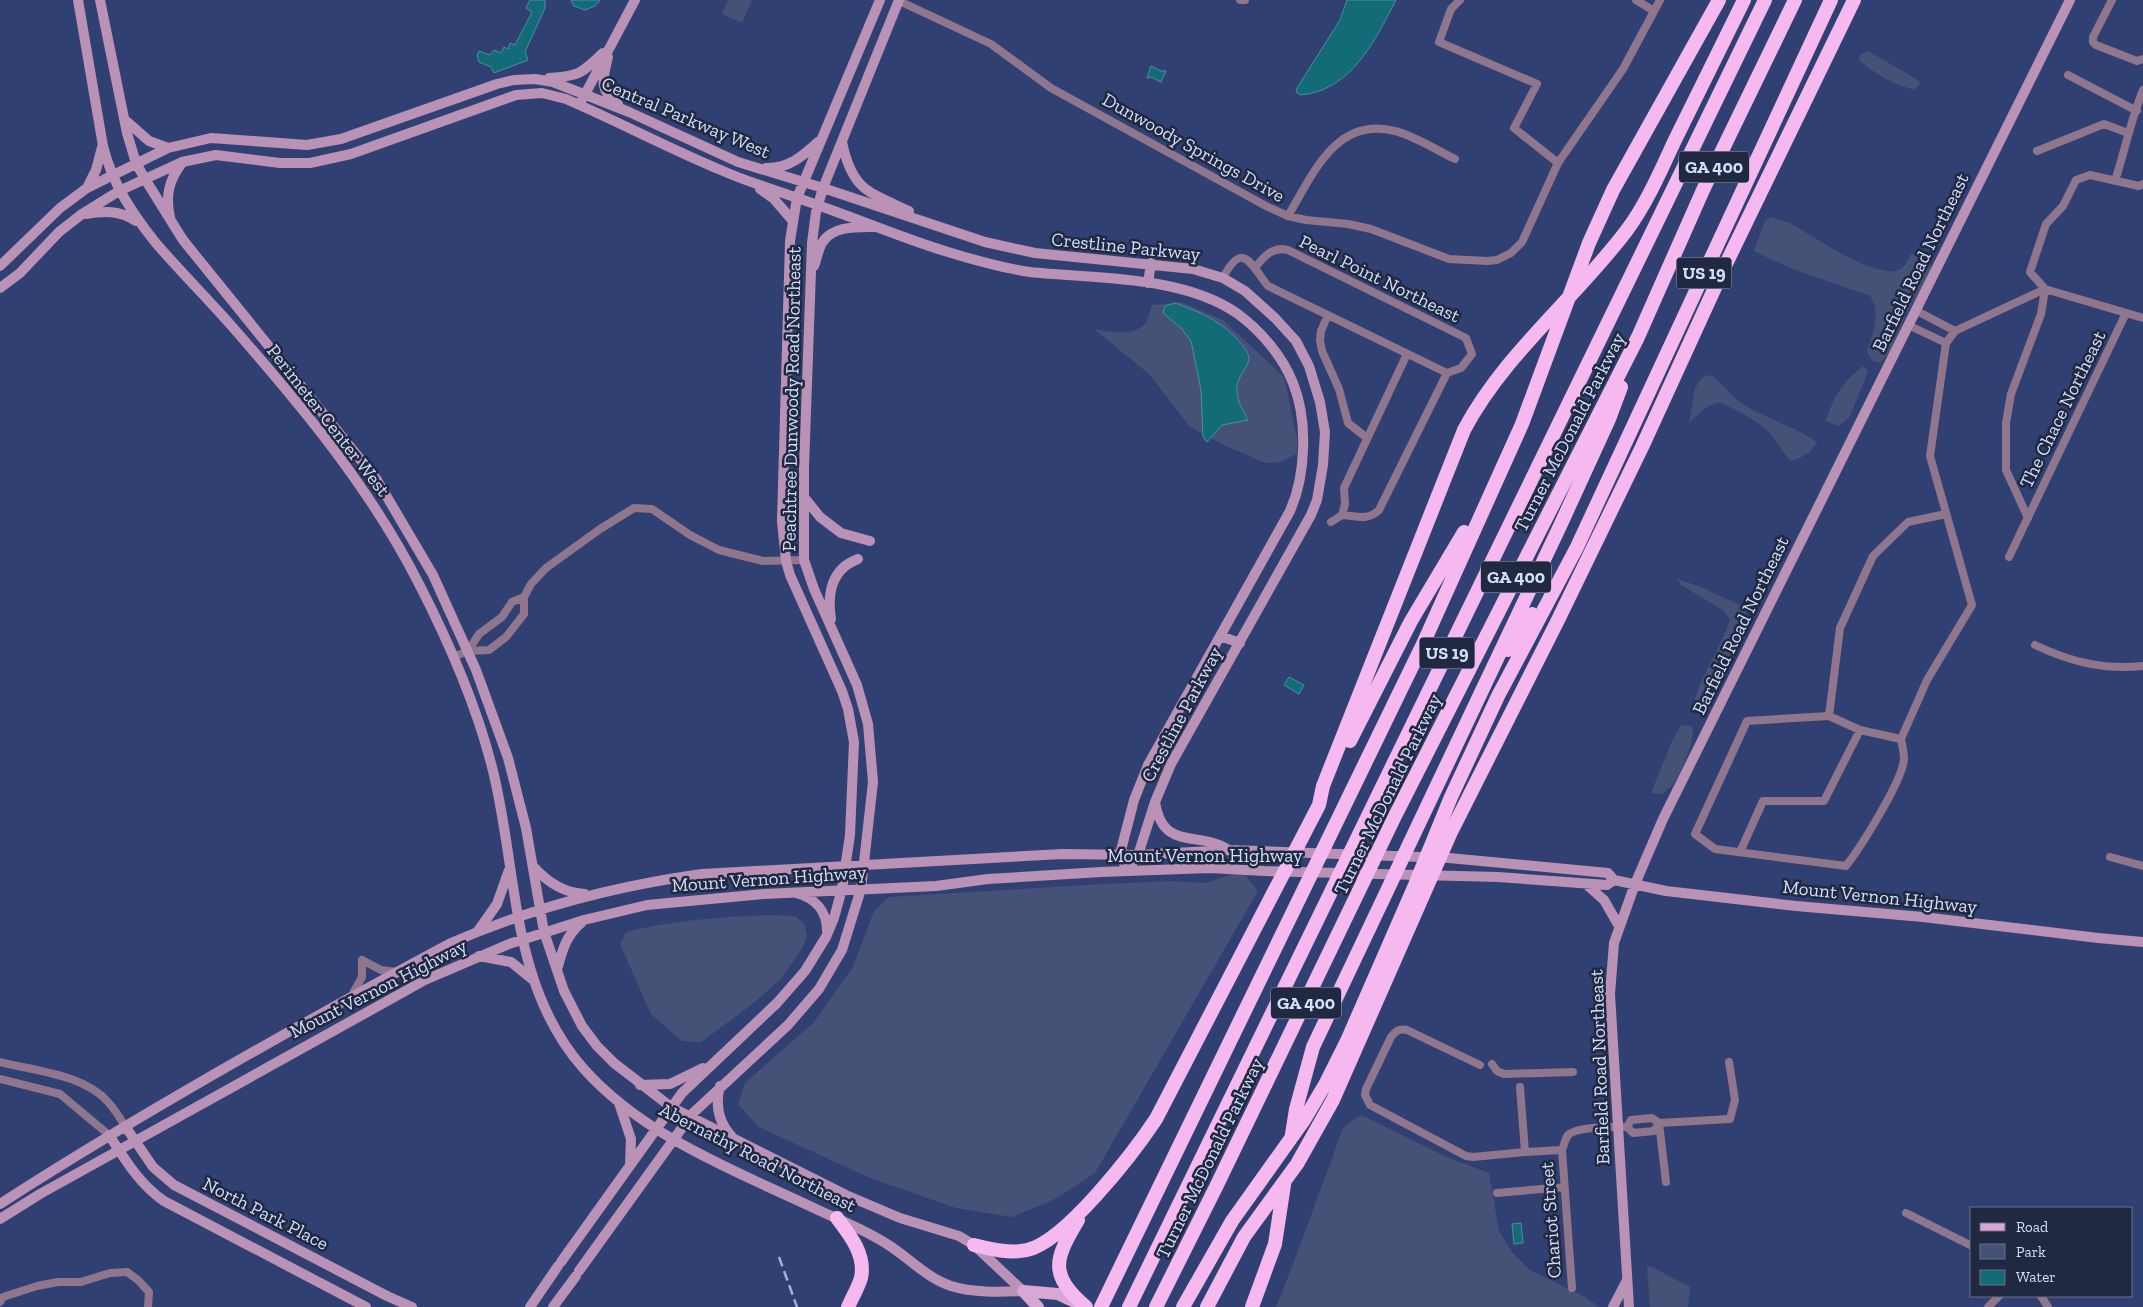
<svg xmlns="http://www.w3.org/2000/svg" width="2143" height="1307" viewBox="0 0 2143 1307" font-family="'Zilla Slab',serif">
  <rect width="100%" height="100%" fill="#314072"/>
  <!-- green -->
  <path fill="#455177" d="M 728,0 L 752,0 L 742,23 L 722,14 Z
    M 1868,51 L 1913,77 L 1920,82 L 1915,90 C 1894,85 1875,74 1859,60 L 1861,54 Z
    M 1770,217 C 1777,219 1785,221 1792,224 C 1814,237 1871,276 1896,271 C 1904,269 1907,261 1911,254 L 1921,255 L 1932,267 C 1924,285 1913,301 1904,319 C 1897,334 1893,353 1880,363 L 1872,360 L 1867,352 C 1872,334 1882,312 1870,296 L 1790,268 L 1754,251 L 1764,223 Z
    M 1181,302 L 1223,320 L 1284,377 L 1297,438 L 1297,454 L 1280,462 L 1265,463 L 1224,445 L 1190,427 L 1149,374 L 1094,329 C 1110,332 1132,337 1145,324 C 1149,319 1150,310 1152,305 Z
    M 1864,366 L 1868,372 L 1849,418 L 1838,426 L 1826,421 C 1833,398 1843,380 1864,366 Z
    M 1711,375 C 1722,382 1728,393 1739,401 C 1762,418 1793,425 1817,442 C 1812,453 1802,457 1791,461 C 1781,452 1777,440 1767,430 C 1754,418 1735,410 1719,402 L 1705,408 L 1689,423 L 1695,388 L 1703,377 Z
    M 1677,579 L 1701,587 L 1746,608 C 1746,640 1724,671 1710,699 L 1702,703 L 1695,699 C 1703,671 1721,648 1730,620 L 1724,611 L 1681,585 Z
    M 1681,725 L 1692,726 C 1697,736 1681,773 1674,783 C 1672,787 1666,790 1663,794 L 1651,793 L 1672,741 Z
    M 1242,871 L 1258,891 L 1095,1173 L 1055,1199 L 1012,1217 L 956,1208 L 870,1178 L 759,1127 L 738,1104 L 745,1083 L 813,1023 L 853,967 L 874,911 L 889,897 L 1104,884 L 1173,881 L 1205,883 Z
    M 771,915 L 795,916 L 804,924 L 807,935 L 803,947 L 782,978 L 750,1006 L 701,1042 L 682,1041 L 651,1014 L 620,944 L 626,932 C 674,920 722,917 771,915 Z
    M 1361,1115 L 1449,1158 L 1489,1173 L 1499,1231 L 1512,1252 L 1530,1270 L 1585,1297 L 1599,1307 L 1276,1307 L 1295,1259 L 1343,1128 Z
    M 1650,1266 L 1690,1287 L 1688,1307 L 1650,1307 L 1647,1267 Z"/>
  <!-- water -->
  <path fill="#136b78" stroke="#4c8ea0" d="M 530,0 L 545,0 L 545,8 L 525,52 L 528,60 L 494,73 L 491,67 L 479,62 L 477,55 L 479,51 L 490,55 L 494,50 L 501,53 L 504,47 L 508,49 L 510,43 L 515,45 L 532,12 L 526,8 Z
    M 571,0 L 600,0 L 595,6 L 585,10 L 574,6 Z
    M 1347,0 L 1396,0 C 1375,40 1352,90 1301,95 L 1296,92 L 1297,88 L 1340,20 Z
    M 1151,66 L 1161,71 L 1166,71 L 1161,82 L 1151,77 L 1147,78 Z
    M 1175,303 C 1201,312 1227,324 1243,346 C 1246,350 1249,354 1249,359 C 1248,366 1243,371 1240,377 C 1232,392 1241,407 1248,420 L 1222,425 L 1207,442 L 1203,437 L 1201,390 L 1191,341 L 1181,328 L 1163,313 L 1165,306 Z
    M 1289,677 L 1304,685 L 1299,694 L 1284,685 Z
    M 1521,1223 L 1523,1243 L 1514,1244 L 1512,1224 Z"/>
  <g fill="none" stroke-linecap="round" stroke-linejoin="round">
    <!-- street -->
    <path stroke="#8f768d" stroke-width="8" d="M 1240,0 L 1245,0
      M 1460,0 L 1451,9 L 1439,42 L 1537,84 L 1514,128 L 1558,163
      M 1636,0 L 1654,11
      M 2112,0 L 2093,37 L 2093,42 L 2096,45 L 2137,61 L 2143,59
      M 899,1 L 991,44 L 1051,88 L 1266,206 L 1288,216 L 1306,220 L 1348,224 L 1371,229 L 1449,259 L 1487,261 L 1497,260 L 1511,253 L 1522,242 L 1558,163 L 1623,69 L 1660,0
      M 2068,75 L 2137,111
      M 2037,151 L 2104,124 L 2128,133
      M 2115,181 C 2125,150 2131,119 2143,90
      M 1288,216 C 1313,174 1336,116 1395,131 C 1415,136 1436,150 1455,159
      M 1223,278 C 1243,239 1251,265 1268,286 L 1447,373 L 1461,368 L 1472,354 L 1466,338 L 1288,250 C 1273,246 1264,256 1255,268
      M 1915,310 L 1955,331
      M 1328,315 L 1321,331 L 1320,340 L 1322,351 L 1339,389 L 1348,423 L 1367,438
      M 1908,325 L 1946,343
      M 1342,515 C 1357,516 1368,521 1379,510 L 1447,373
      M 1342,515 L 1345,504 L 1344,488 L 1407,354
      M 2028,518 L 2006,470 L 2006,423 L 2011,394 L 2041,314 L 2045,289 L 2030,272 L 2046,224 L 2063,206 L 2076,180 L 2090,175 L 2139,186 L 2143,184
      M 1331,522 L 1342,515
      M 2009,557 L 2126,313
      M 2035,645 C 2071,662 2103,670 2143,666
      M 468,651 L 489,650 L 506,637 L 524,614 L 524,597
      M 453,657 L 468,651 L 479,634 L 502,617 L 512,602 L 524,597 L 531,584 L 546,568 L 600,529 L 634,508 L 652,509 L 690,535 L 719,550 L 763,561 L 804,560
      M 1829,716 L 1860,730 L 1901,739 C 1902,745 1904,752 1904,758 C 1904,779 1860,848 1846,866 L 1715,849 L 1695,834 L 1747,721 Z
      M 1829,716 L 1840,628 L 1873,556 L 1908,522 L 1946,514
      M 1901,739 L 1927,680 L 1972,605 L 1930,456 L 1946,343 L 1955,331 L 2045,289 L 2143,318
      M 1740,852 L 1763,801 L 1824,801 L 1860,730
      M 2110,857 L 2143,866
      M 362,960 L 381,970 L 397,972
      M 351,997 L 362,977 L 362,960
      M 0,1062 C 35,1071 84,1074 109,1103 C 115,1110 120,1118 125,1126
      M 1492,1064 L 1497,1071 L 1504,1074 L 1573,1072
      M 1480,1065 L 1407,1030 C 1399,1028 1396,1031 1391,1037 L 1366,1089 L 1365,1095 L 1370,1105 L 1466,1156 L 1473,1157 L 1525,1152 L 1562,1150
      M 0,1079 L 60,1094 L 109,1135
      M 1520,1087 L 1525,1152
      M 1659,1123 L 1666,1182
      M 1627,1127 L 1631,1120 L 1652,1118 L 1659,1123 L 1730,1119 L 1735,1100 L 1729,1062
      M 1497,1193 L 1564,1187
      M 1906,1213 L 1972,1246
      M 1572,1288 L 1562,1150 C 1564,1146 1565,1139 1568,1135 C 1577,1126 1614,1127 1627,1127 L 1633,1133 L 1654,1131 L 1659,1123
      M 2041,1296 L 2048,1307
      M 0,1302 L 3,1297 L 37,1286 L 58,1282 L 81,1282 L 110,1273 L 127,1272 L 138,1280 L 149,1292 L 148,1307
      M 1988,1307 L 1999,1296"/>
    <!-- secondary -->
    <path stroke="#b992b5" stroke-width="10" d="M 78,0 L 103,146 C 112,183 132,213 155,242 C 179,270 205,296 229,323 C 300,404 369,486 418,582 C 449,642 477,706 493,771 C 518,872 510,985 583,1068 C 644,1137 736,1171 818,1210 C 842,1221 868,1231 890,1246 C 910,1259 927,1278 951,1286 C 973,1293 1000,1292 1023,1291
      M 100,0 L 127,133 L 136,163 L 145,179 L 183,240 L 377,480 L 433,575 L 476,670 L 508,758 L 526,828 L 544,932 L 564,991 L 582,1026 L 597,1046 L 614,1063 L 671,1107 L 846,1195 L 900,1218 L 959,1236 L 974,1245 L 1023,1291
      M 608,57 C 603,78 598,90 618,104
      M 549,78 C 579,76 581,74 603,53
      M 582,100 L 635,0
      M 124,119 L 149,141 L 168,148
      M 842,142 C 852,190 868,192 909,211
      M 766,168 C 788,169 803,156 818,142
      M 87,188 L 96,170 L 102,147
      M 760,189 L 774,199 L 792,220
      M 86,214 C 105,211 119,210 136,221
      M 170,217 C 165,196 169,180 182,163
      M 0,266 L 60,208 L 87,188 L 168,148 L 211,138 L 307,145 L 341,139 L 497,84 L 514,80 L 535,79 L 553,82 L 629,112 L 738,162 L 823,188 L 985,242 L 1035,253 L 1193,269 L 1223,278 L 1245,291 L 1275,318 L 1296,341 L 1309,366 L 1320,402 L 1325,432 L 1323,465 L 1317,500 L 1311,515 L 1171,764 L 1155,802 L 1138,855 L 1127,871
      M 814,266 C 817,259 818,250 822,243 C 832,226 856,227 873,227
      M 1148,283 L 1151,263
      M 0,288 L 20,273 L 59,232 L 82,214 L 119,191 L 182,162 L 216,155 L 280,163 L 310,163 L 351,154 L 516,95 L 542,93 L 566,99 C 619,122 670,149 723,171 C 755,185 788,194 820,206 C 863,221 905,239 948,252 C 974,260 1002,268 1030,272 C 1095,279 1183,275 1238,314 C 1261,331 1283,357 1293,383 C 1308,420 1306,475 1290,511 L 1148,765 L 1134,800 L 1120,854 L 1127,871
      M 804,497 L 820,517 L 841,533 L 870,541
      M 831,619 C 827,594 831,569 858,559
      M 1220,636 L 1240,643
      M 1155,802 C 1163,852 1198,830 1229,850
      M 533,866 C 547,882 563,893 585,894
      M 1586,884 L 1604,900 L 1619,926
      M 796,893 C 815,898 827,911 827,931
      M 478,931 L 497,904 L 509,870
      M 479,956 L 511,962 L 532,979
      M 557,970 C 562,951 566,935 582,922
      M 640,1085 L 670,1084 L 703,1068
      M 720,1086 C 715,1105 719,1123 732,1137
      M 619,1103 L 631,1139 L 630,1164
      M 125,1126 L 153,1167 L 174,1185 L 387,1296 L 412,1307
      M 109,1135 C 125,1159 139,1184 164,1201 L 366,1307
      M 0,1204 C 146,1110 298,1025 451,943 C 531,908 615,886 702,874 L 1063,854 L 1138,855 L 1230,850 L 1449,858 L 1608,873 L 1614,880 L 1666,891 L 1796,906 L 1923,917 L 2098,938 L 2143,942
      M 0,1219 L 40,1194 L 425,980 L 509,944 L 584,920 L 647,905 L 764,894 L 936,886 L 988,879 L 1101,872 L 1210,868 L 1264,871 L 1498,877 L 1607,885 L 1614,880
      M 561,1262 L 682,1093 L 777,1003 L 805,971 L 826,937 L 834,918 L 842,889 L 850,835 L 854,742 L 848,709 L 842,691 L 790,575 L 786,561 L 782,521 L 790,241 L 797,198 L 880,0
      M 579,1271 L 692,1114 L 788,1025 L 819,989 L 842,950 L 861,889 L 873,782 L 868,724 L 857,685 L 814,589 L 804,560 L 804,468 L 812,243 L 816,212 L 823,188 L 899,0
      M 530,1307 L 558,1266
      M 553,1307 L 576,1276
      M 1613,1307 L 1626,1282
      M 1629,1307 L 1610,994 L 1614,943 L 1635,884 L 1663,819 L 2070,0"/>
    <!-- primary -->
    <path stroke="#d9a7d4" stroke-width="12" d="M 1023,1291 L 1058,1294 L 1081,1305
      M 1023,1291 L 1038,1307"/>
    <!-- highway -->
    <path stroke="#f5b9f0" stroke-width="14" d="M 1508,650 L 1532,614
      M 1350,741 L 1411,621 L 1464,532
      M 1292,1134 L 1296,1109 L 1313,1047 L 1560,526 L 1609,419 L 1621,387
      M 837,1218 C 850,1235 866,1255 861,1278 C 858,1288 852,1298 848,1307
      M 1078,1220 C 1055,1259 1048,1274 1086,1307
      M 974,1245 C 991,1249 1009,1254 1027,1250 C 1065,1242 1134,1152 1156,1119 L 1319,805 L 1323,786 L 1464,430 C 1505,353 1575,299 1627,230 C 1647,203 1661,170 1675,140 C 1698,93 1721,47 1744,0
      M 1101,1307 L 1423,644 L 1522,424 L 1589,243 L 1613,190 L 1719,0
      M 1129,1307 L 1765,0
      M 1156,1307 L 1216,1187 L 1394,818 L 1638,337 L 1703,190 L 1795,0
      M 1183,1307 L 1232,1221 L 1304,1120 L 1326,1083 L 1347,1041 L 1415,885 L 1451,797 L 1498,696 L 1577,547 L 1831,0
      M 1207,1307 L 1244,1237 L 1297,1164 L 1333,1100 L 1451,832 L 1558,620 L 1642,447 L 1723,270 L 1854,0
      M 1252,1307 L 1275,1244 L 1284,1185"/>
    <!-- rail -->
    <path stroke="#a3b0d4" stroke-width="2.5" stroke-dasharray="10 5" stroke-linecap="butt" d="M 779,1257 L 797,1307"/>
  </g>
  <g text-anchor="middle" stroke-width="5" stroke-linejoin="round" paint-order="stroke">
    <!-- shield labels -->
    <g fill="#212940" stroke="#9da8c4" stroke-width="1">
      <rect x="1679" y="151.5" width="70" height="31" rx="4"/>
      <rect x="1676.5" y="257.5" width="55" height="31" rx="4"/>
      <rect x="1481" y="561.5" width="70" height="31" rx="4"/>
      <rect x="1419.5" y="637.5" width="55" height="31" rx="4"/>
      <rect x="1271" y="987.5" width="70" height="31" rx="4"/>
    </g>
    <g font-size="18" font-weight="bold" fill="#d2defc">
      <text x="1714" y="173">GA 400</text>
      <text x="1704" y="279">US 19</text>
      <text x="1516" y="583">GA 400</text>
      <text x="1447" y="659">US 19</text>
      <text x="1306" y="1009">GA 400</text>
    </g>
    <!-- street labels -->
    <g font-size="19" fill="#d2defc" stroke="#212940">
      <text transform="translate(686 117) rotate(23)" y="7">Central Parkway West</text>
      <text transform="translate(1194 147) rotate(29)" y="7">Dunwoody Springs Drive</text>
      <text transform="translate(1126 246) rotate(6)" y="7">Crestline Parkway</text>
      <text transform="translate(1920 262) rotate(-64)" y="7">Barfield Road Northeast</text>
      <text transform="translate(1380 278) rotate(26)" y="7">Pearl Point Northeast</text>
      <text transform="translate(791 399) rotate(-89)" y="7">Peachtree Dunwoody Road Northeast</text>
      <text transform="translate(2062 409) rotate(-64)" y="7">The Chace Northeast</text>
      <text transform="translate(329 420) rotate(52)" y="7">Perimeter Center West</text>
      <text transform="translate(1569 432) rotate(-63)" y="7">Turner McDonald Parkway</text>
      <text transform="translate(1740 625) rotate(-64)" y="7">Barfield Road Northeast</text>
      <text transform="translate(1181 714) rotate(-62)" y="7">Crestline Parkway</text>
      <text transform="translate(1387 794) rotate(-64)" y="7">Turner McDonald Parkway</text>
      <text x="1205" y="862">Mount Vernon Highway</text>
      <text transform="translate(769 878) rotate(-4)" y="7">Mount Vernon Highway</text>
      <text transform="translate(1880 896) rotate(6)" y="7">Mount Vernon Highway</text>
      <text transform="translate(378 988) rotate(-27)" y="7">Mount Vernon Highway</text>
      <text transform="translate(1599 1067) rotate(-92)" y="7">Barfield Road Northeast</text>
      <text transform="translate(758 1157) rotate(27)" y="7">Abernathy Road Northeast</text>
      <text transform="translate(1209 1158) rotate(-64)" y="7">Turner McDonald Parkway</text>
      <text transform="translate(266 1213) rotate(27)" y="7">North Park Place</text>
      <text transform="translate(1550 1220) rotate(-94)" y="7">Chariot Street</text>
    </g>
  </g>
  <!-- legend -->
  <rect x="1970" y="1207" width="162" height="90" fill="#212940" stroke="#68718b"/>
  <rect x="1980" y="1223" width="25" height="8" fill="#d9a7d4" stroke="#68718b"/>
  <text x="2016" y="1232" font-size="15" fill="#d2defc">Road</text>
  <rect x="1980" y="1244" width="25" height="15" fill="#455177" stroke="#68718b"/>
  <text x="2016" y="1257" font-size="15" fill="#d2defc">Park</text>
  <rect x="1980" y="1270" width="25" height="15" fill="#136b78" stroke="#68718b"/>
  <text x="2016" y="1282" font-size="15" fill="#d2defc">Water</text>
</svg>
